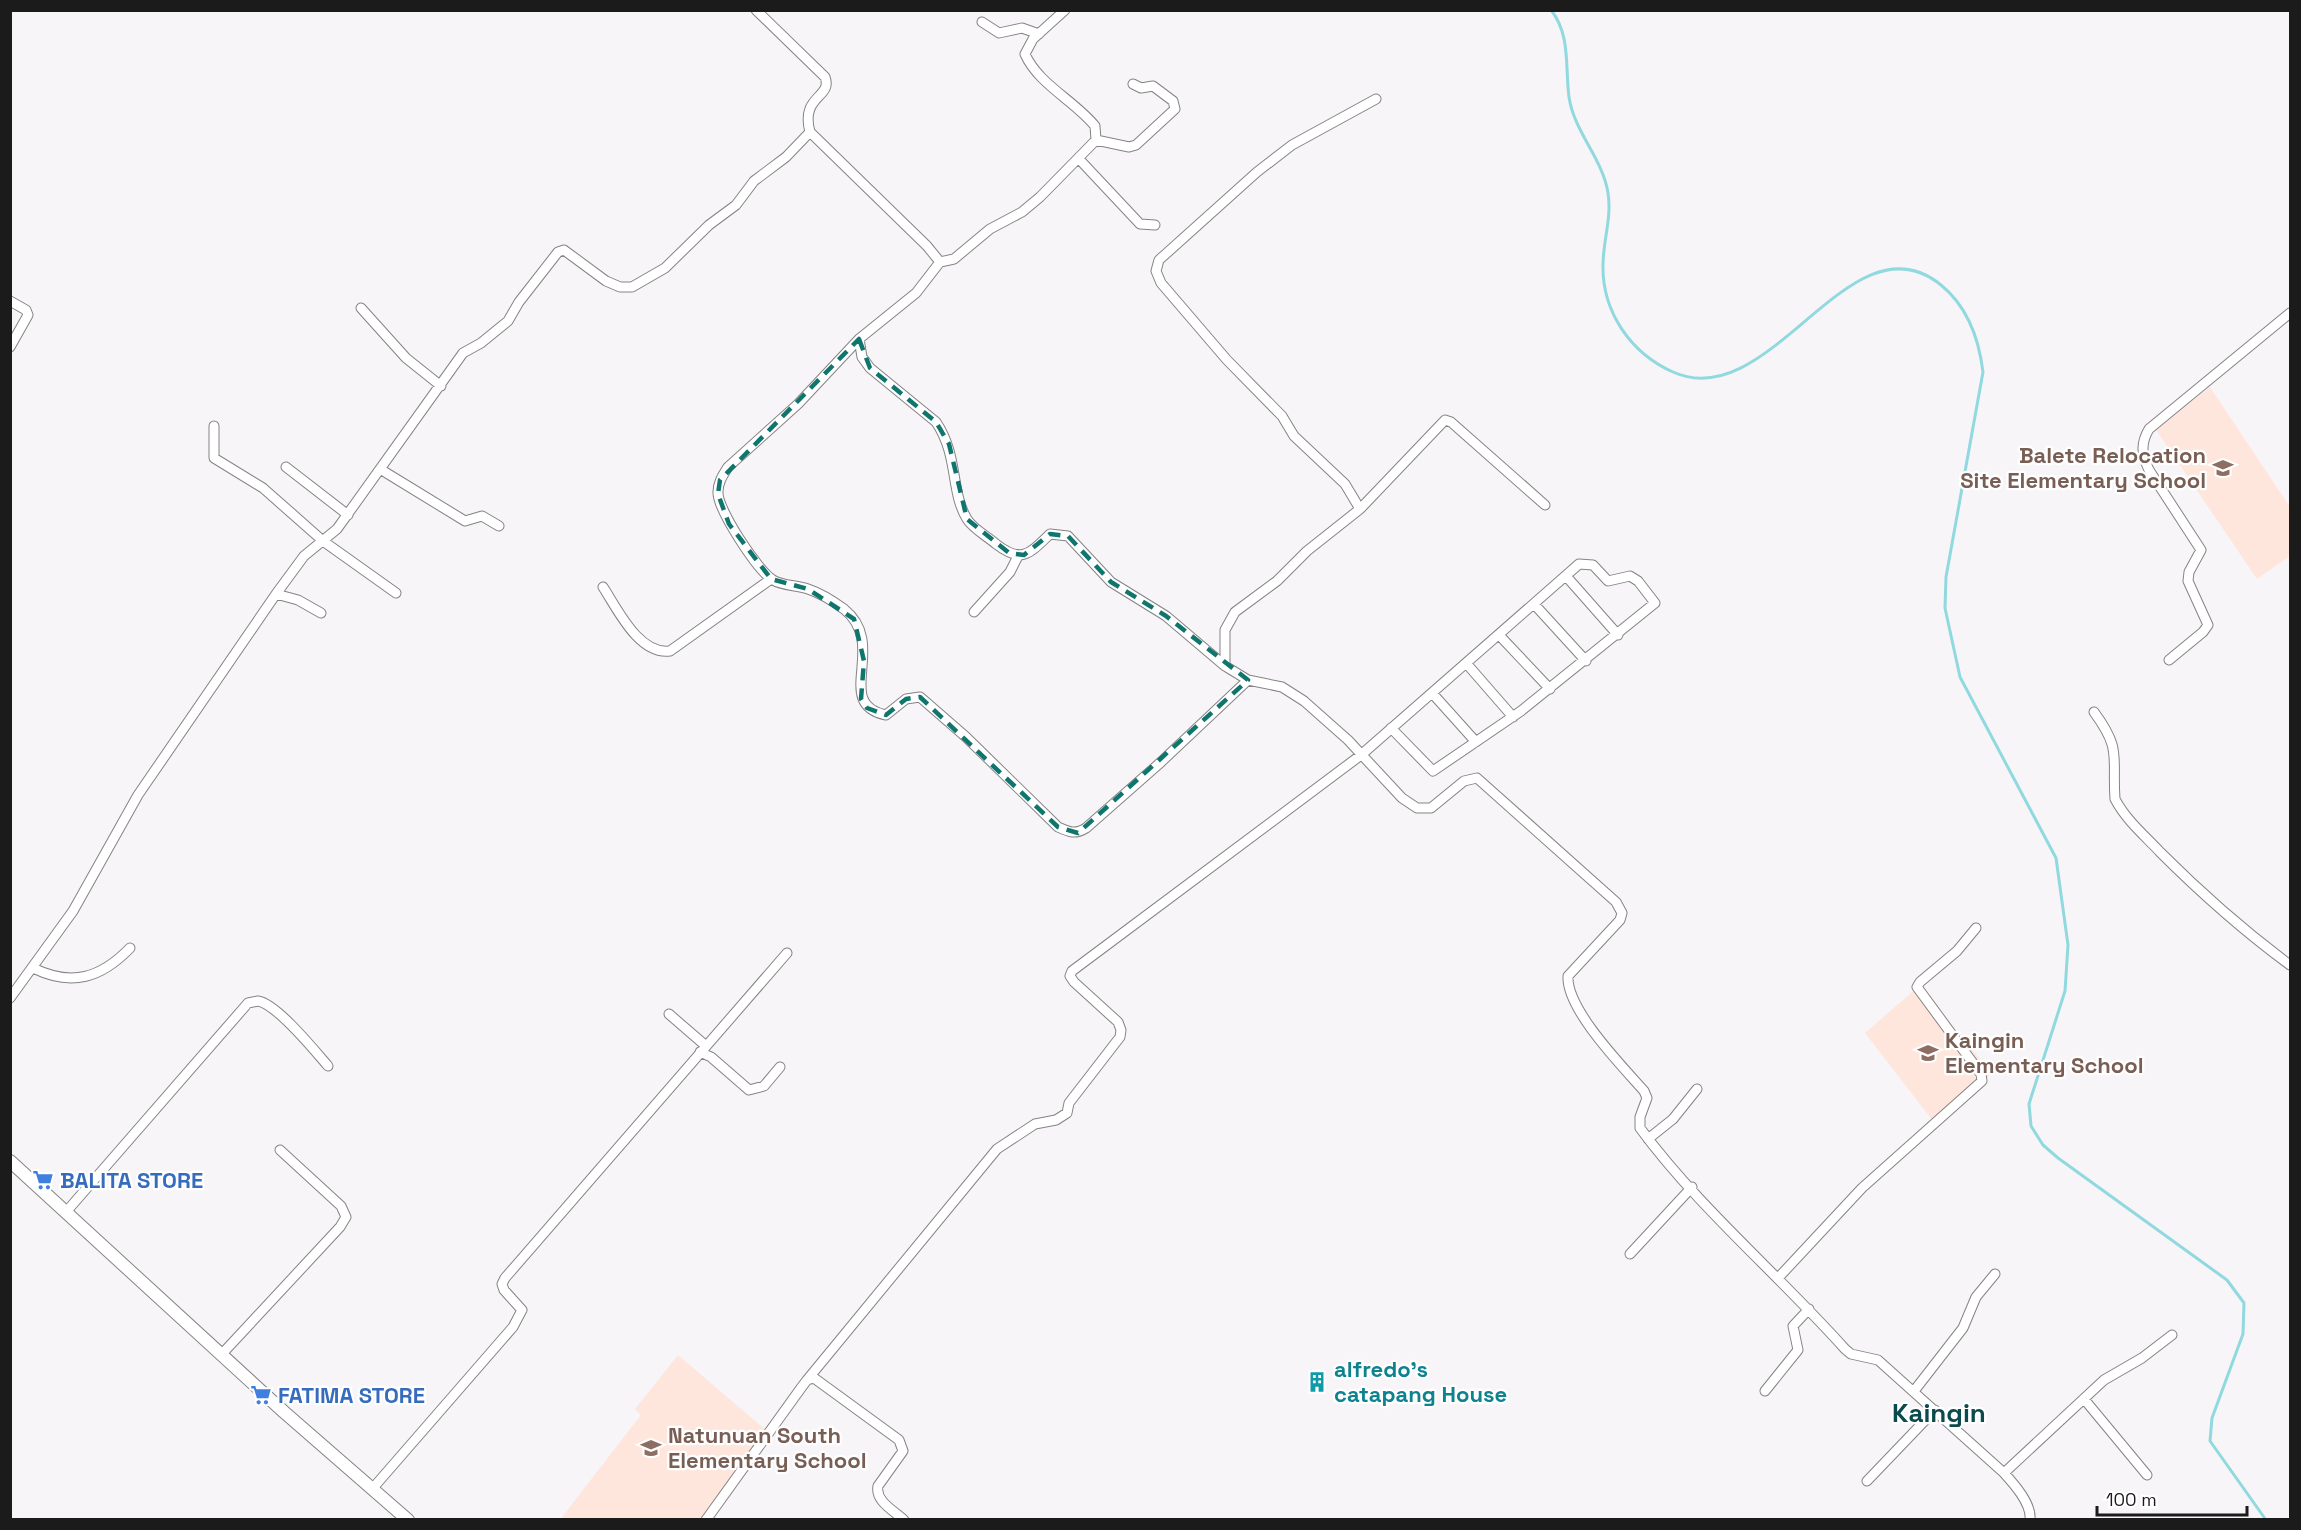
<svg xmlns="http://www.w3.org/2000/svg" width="2301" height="1530" viewBox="0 0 2301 1530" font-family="'Space Grotesk',sans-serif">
  <rect width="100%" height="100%" fill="#f7f5f8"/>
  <!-- education -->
  <path fill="#ffe6dd" d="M 2210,387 L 2290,507 L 2290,556 L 2257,579 L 2156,430 Z
    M 1918,987 L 1992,1073 L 1936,1125 L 1865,1033 Z
    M 678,1355 L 768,1432 L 705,1519 L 565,1520 L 562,1517 L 641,1415 L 635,1409 Z"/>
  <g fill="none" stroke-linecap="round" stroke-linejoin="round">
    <!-- stream -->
    <path stroke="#90d9df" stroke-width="3" d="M 1551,10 C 1571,35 1565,68 1569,97 C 1574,132 1603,159 1608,193 C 1612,217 1603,241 1603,265 C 1602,311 1630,353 1673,372 C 1771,416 1850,211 1941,285 C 1968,307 1979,339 1983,372 L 1946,577 L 1945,608 L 1960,677 L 2056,858 L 2068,945 L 2065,991 L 2029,1104 L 2031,1126 L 2043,1145 L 2058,1158 L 2227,1280 L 2244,1303 L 2243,1334 L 2212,1418 L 2210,1441 L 2266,1520"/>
    <!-- minor casing -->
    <g stroke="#858385" stroke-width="11">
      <path id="minor" d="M 756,10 L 825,77 C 833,98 800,95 810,132 L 927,246 L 940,262 L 916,293 L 859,339 L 798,404 L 728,467 C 723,475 718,482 718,492 C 717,509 758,571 773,580 C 783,586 796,585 808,589 C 820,593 833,601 844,609 C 889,645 832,704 886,715 L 906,699 L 920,697 L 966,737 L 1058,827 C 1069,832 1075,835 1086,828 L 1161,762 L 1248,680
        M 982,22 L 999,33 L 1022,28 L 1039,34
        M 1096,140 L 1129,147 L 1136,145 L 1175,109 L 1173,101 L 1153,86 L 1141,88 L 1133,84
        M 1079,159 L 1140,224 L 1155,225
        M 940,262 L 954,259 L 990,229 L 1022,212 L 1040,197 L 1096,140 L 1095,126 C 1075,101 1038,84 1025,54 L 1033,39 L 1065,10
        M 10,301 L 26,310 L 28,315 L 10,347
        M 361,308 L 406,358 L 441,386
        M 859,339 L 862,357 L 870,368 L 936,422 C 959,456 950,491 967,519 C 973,529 987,536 996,544 C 1022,564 1029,554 1050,534 L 1068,536 L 1111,582 L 1166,616 L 1225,666 L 1248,680 L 1282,687 L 1304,701 L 1348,740 L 1402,798 L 1417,808 L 1431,808 L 1464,781 L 1477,778 L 1616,902 L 1622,913 L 1620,920 L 1568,976 C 1566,1009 1622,1066 1644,1091 L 1647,1098 L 1640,1117 L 1640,1128 C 1698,1207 1779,1275 1845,1349 L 1851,1354 L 1878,1360 L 2004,1473 C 2014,1484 2032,1504 2030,1520
        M 214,426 L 214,458 L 263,488 L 323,541 L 396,593
        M 286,467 L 348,515
        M 380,469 L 465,521 L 482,516 L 499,526
        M 1360,509 L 1345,484 L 1294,436 L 1282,416 L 1227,360 L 1161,283 L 1156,271 L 1159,260 L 1257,172 L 1292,145 L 1376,99
        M 1566,576 L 1618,635
        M 603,587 C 618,610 639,655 670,651 L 771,579
        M 276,594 L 298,600 L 321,613
        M 1534,604 L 1586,661
        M 974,612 L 1010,572 L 1018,556
        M 1499,635 L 1550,689
        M 2169,660 L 2203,632 L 2208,625 L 2188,581 L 2189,572 L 2201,550 L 2149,470 C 2142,455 2140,444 2149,429 L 2290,313
        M 1466,663 L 1513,717
        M 1225,666 L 1225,630 L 1235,612 L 1277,581 L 1307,551 L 1360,509 L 1445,420 L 1451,422 L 1545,505
        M 1432,693 L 1476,742
        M 2094,712 C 2122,750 2112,756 2115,799 C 2126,820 2144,835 2160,852 C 2201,893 2244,931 2290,965
        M 33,968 C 72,987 101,978 130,948
        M 10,998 L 73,911 L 138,795 L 276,594 L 304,556 L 337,529 L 463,353 L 481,343 L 508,321 L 519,302 L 558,252 L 564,250 L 606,281 L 620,287 L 632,287 L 665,268 L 709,225 L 736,205 L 754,181 L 786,157 L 810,132
        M 669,1014 L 706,1046
        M 700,1052 L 711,1057 L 749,1090 L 764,1086 L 780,1067
        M 1648,1139 L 1673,1119 L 1697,1089
        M 66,1212 L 248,1003 L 258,1001 C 277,1004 315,1051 328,1066
        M 1630,1254 L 1692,1187
        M 1779,1277 L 1862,1188 L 1982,1081 L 1981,1074 L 1917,987 L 1920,982 L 1957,951 L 1976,928
        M 221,1355 L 340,1227 L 346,1217 L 341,1206 L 280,1150
        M 807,1380 L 997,1149 L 1035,1124 L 1056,1120 L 1067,1113 L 1069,1103 L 1120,1037 L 1121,1030 L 1118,1022 L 1074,982 L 1070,976 L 1072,971 L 1361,755 L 1579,564 L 1593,565 L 1608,581 L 1630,576 L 1638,581 L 1655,603 L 1521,711 L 1433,771 L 1391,728
        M 1765,1391 L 1798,1350 L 1793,1326 L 1809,1309
        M 1914,1391 L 1963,1328 L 1976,1297 L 1995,1274
        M 2084,1399 L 2147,1475
        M 2004,1473 L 2104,1380 L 2142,1358 L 2172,1335
        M 1867,1481 L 1935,1410
        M 373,1488 L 513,1327 L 522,1310 L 504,1290 L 502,1284 L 505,1278 L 787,953
        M 706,1520 L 801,1388 L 807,1380 L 814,1378 L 899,1440 L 903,1451 L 878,1486 C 875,1501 893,1510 904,1520"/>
    </g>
    <!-- tertiary casing -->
    <g stroke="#858385" stroke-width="14">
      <path id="tertiary" d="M 10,1161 L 284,1412 L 408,1520"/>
    </g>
    <!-- minor -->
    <use href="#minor" stroke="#fff" stroke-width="9"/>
    <!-- tertiary -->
    <use href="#tertiary" stroke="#fff" stroke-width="12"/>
  </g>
  <!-- marked area -->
  <path fill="none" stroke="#0f766e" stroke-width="4.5" stroke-dasharray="12 8" stroke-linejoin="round" d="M 859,339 L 870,368 L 936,422 L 949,444 L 967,519 L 1009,553 L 1024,555 L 1050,534 L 1068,536 L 1111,582 L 1166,616 L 1248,680 L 1078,833 L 1058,827 L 920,697 L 906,699 L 886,715 L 867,708 L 861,699 L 864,661 L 854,619 L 808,589 L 771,579 L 729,524 L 718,494 L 720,480 Z"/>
  <!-- icons -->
  <defs>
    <g id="school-bare" transform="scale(1.62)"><path d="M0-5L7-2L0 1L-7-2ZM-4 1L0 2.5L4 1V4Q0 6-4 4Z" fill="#8d6e63" stroke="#fff" stroke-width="2.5" paint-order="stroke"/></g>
    <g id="supermarket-bare" transform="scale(1.62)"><path d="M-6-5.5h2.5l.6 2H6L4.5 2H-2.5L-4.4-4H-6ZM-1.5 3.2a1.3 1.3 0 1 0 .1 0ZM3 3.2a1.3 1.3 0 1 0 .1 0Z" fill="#3f7fe0" stroke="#fff" stroke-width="2.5" paint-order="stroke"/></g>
    <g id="building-bare" transform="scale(1.62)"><path d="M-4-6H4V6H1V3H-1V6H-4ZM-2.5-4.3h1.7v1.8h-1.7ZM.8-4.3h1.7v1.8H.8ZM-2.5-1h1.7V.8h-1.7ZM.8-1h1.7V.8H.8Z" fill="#0f9aa8" stroke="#fff" stroke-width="2.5" paint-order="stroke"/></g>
  </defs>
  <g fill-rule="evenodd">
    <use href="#school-bare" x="2223" y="468"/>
    <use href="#school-bare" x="1928" y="1053"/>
    <use href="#supermarket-bare" x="43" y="1180"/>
    <use href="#building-bare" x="1317" y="1382"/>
    <use href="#supermarket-bare" x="261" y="1395"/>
    <use href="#school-bare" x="651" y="1448"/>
  </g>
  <g text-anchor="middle" stroke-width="4.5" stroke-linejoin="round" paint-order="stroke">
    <!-- education labels -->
    <g font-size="22" font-weight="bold" fill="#785e54" stroke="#fff" text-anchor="start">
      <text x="2206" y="463" text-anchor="end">Balete Relocation<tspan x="2206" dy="25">Site Elementary School</tspan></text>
      <text x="1945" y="1048">Kaingin<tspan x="1945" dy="25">Elementary School</tspan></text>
      <text x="668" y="1443">Natunuan South<tspan x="668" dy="25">Elementary School</tspan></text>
    </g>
    <!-- shop labels -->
    <g font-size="22" font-weight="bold" fill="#366cbe" stroke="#fff" text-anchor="start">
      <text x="60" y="1188">BALITA STORE</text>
      <text x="278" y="1403">FATIMA STORE</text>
    </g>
    <!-- culture labels -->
    <g font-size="22" font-weight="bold" fill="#0d838f" stroke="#fff" text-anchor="start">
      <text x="1334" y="1377">alfredo's<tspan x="1334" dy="25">catapang House</tspan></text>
    </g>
    <!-- quarter labels -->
    <g font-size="26" font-weight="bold" fill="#0b4b4d" stroke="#fff">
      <text x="1939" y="1422">Kaingin</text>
    </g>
  </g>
  <!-- border -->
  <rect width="2301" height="1530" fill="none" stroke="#1b1b1c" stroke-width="24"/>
  <!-- scale -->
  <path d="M2097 1506v9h150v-9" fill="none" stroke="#1b1b1c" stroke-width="3"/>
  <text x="2106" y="1506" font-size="18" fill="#1b1b1c" stroke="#ffffff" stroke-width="4.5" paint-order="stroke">100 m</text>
</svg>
